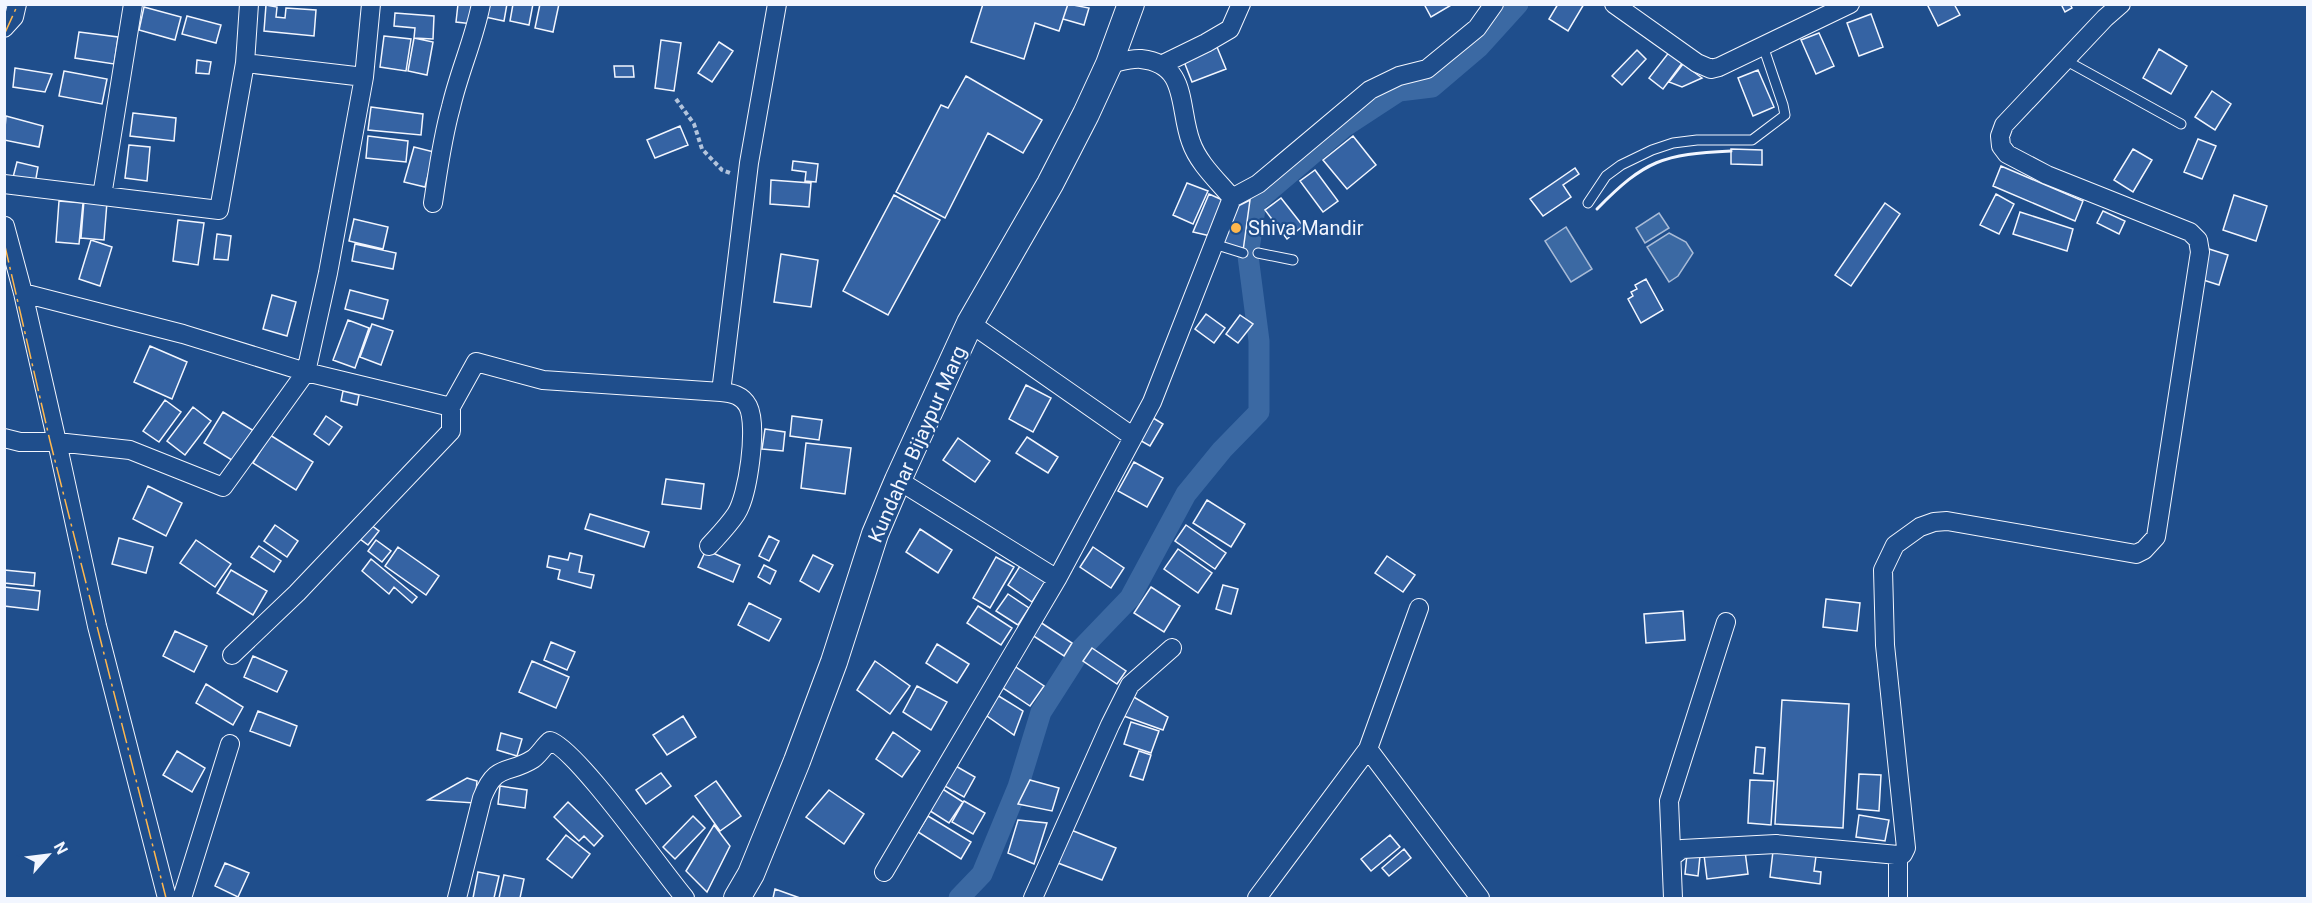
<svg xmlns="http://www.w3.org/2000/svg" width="2312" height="903" viewBox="0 0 2312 903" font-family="Roboto,sans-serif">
  <rect width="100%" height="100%" fill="#1f4e8c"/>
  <!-- water -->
  <path fill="#3b69a3" stroke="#a8bbd7" stroke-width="1.5" d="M 1659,213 L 1669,228 L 1645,243 L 1636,228 Z
    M 1566,227 L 1592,269 L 1571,282 L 1545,241 Z
    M 1669,233 L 1686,242 L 1693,253 L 1678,276 L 1669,282 L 1647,247 Z"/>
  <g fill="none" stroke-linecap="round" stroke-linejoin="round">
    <!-- canal -->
    <path stroke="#3b69a3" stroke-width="21" d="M 959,898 L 982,874 L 1018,787 L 1041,712 L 1082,648 L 1130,598 L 1186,494 L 1222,450 L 1259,412 L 1259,341 L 1248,256 L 1256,202 L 1344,127 L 1399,91 L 1432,87 L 1479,47 L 1518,4"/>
  </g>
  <!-- building -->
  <path fill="#3563a3" stroke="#f2f6ff" stroke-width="1.5" d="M 458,4 L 475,4 L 473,24 L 456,22 Z
    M 487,4 L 507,4 L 504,21 L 485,17 Z
    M 513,4 L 533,4 L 529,25 L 510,21 Z
    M 540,4 L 559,4 L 553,32 L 535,28 Z
    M 983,4 L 1068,4 L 1059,31 L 1035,23 L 1024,59 L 971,42 Z
    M 1068,4 L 1089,8 L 1084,25 L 1063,19 Z
    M 1424,4 L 1453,4 L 1431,17 Z
    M 1558,4 L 1584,4 L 1568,31 L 1549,19 Z
    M 1927,4 L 1954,4 L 1960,15 L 1938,26 Z
    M 2061,4 L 2070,4 L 2072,8 L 2065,12 Z
    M 266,5 L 277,7 L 276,17 L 285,18 L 286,8 L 316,10 L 314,36 L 264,31 Z
    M 144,7 L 181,17 L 175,40 L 139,30 Z
    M 395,13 L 434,16 L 433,39 L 414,38 L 415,28 L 394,26 Z
    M 1871,14 L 1883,47 L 1859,56 L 1847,23 Z
    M 187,16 L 221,25 L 216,43 L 182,34 Z
    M 79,32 L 118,37 L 114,64 L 75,58 Z
    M 1819,33 L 1834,66 L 1816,74 L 1801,40 Z
    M 384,36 L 411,39 L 406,71 L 380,67 Z
    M 414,38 L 433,42 L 427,75 L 408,71 Z
    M 661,40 L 681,43 L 674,91 L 655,88 Z
    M 719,42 L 733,51 L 712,82 L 698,73 Z
    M 1217,47 L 1226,69 L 1192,82 L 1183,59 Z
    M 2159,49 L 2187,66 L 2171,94 L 2143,78 Z
    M 1637,50 L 1646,59 L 1622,85 L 1612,76 Z
    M 1670,51 L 1683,62 L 1663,89 L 1649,78 Z
    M 197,60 L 211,62 L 209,74 L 196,73 Z
    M 1683,64 L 1702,78 L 1682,87 L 1669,82 Z
    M 614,66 L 633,66 L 634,77 L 615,77 Z
    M 15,68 L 52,74 L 45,92 L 13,87 Z
    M 1758,70 L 1774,107 L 1753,116 L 1738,78 Z
    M 64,71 L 107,79 L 102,104 L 59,96 Z
    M 966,76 L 1042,120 L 1023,153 L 988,133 L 945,218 L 896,192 L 941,105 L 948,108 Z
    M 2212,91 L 2231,104 L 2215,130 L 2195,117 Z
    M 371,107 L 423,114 L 421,135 L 368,130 Z
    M 133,113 L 176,118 L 174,141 L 130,136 Z
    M 6,116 L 43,126 L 39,147 L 4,140 Z
    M 680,126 L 688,145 L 655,158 L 647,140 Z
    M 368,136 L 408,141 L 406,162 L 366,158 Z
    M 1353,136 L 1376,165 L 1347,189 L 1323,160 Z
    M 2198,139 L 2216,146 L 2202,179 L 2184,172 Z
    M 129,145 L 150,147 L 147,181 L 125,178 Z
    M 414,147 L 434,152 L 425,187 L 404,182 Z
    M 1731,149 L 1762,150 L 1762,165 L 1731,164 Z
    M 2133,149 L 2152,160 L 2133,192 L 2114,180 Z
    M 793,161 L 818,164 L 816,182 L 805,181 L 806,172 L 792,170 Z
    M 17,162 L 38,167 L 35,184 L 12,181 Z
    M 2001,166 L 2083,201 L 2075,221 L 1993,186 Z
    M 1575,168 L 1579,174 L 1563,185 L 1571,197 L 1543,216 L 1530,199 Z
    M 1315,170 L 1338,201 L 1323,212 L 1300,181 Z
    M 771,180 L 811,183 L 809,207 L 770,204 Z
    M 1187,183 L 1208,191 L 1193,224 L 1173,215 Z
    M 1209,194 L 1227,202 L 1215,237 L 1193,232 Z
    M 1996,194 L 2014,204 L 1999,234 L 1980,225 Z
    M 894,195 L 940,220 L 888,315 L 843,291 Z
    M 2234,195 L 2267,206 L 2256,241 L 2223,230 Z
    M 1281,198 L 1303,226 L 1287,239 L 1265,210 Z
    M 84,200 L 107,202 L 104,240 L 81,238 Z
    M 1250,200 L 1243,251 L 1220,242 L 1234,208 Z
    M 59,201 L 83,203 L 79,244 L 56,242 Z
    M 1885,203 L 1900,214 L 1851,286 L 1835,275 Z
    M 2103,211 L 2125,221 L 2119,234 L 2097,223 Z
    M 2020,212 L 2073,229 L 2067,251 L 2013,234 Z
    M 354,219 L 388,227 L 383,249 L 349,241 Z
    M 178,220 L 204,223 L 198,265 L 173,261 Z
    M 217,234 L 231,236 L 228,260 L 214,259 Z
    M 91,240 L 112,247 L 100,286 L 79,279 Z
    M 355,244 L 396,253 L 393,269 L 352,261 Z
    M 2206,248 L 2228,255 L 2219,285 L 2197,278 Z
    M 781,254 L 818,260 L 811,307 L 774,302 Z
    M 1646,279 L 1663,310 L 1641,323 L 1628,299 L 1633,296 L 1631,292 L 1637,289 L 1635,285 Z
    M 350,290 L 388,300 L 383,319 L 345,309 Z
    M 272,295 L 296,302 L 287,336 L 263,329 Z
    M 1206,314 L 1225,328 L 1214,343 L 1195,329 Z
    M 1240,315 L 1253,324 L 1238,343 L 1226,334 Z
    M 348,320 L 369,328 L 355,368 L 333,360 Z
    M 372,324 L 393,331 L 381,365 L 360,357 Z
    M 150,346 L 187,362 L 172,399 L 134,382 Z
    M 1026,385 L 1051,398 L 1033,432 L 1009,419 Z
    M 343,391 L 359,395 L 357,405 L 341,401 Z
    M 165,400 L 181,412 L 159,442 L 143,431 Z
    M 193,407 L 211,421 L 185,455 L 167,441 Z
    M 223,412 L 254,431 L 235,462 L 204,443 Z
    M 326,416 L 342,427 L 329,445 L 314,434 Z
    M 792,416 L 822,420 L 819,440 L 790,436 Z
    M 1150,416 L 1163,424 L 1150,446 L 1136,438 Z
    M 765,429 L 785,432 L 783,451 L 762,449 Z
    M 270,435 L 313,462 L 296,490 L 253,463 Z
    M 1027,437 L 1058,457 L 1048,473 L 1016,453 Z
    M 958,438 L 990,461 L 975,482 L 943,460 Z
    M 806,443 L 851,448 L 845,494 L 801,488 Z
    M 1134,462 L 1163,478 L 1147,507 L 1118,491 Z
    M 666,479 L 704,484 L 701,509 L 662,504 Z
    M 148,486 L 182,503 L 166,536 L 133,519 Z
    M 1207,500 L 1245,524 L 1231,547 L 1193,523 Z
    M 590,514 L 649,532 L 644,547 L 585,529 Z
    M 275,525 L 298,541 L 287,557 L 264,541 Z
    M 371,525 L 379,531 L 368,545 L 360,539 Z
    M 1186,525 L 1226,553 L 1215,569 L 1175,541 Z
    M 920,529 L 952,550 L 938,573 L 906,552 Z
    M 769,536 L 779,541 L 769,561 L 759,556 Z
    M 119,538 L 153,547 L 146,573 L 112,564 Z
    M 196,540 L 231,564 L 215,587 L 180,563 Z
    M 376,540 L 391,551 L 382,562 L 368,551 Z
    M 259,546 L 281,561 L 274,572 L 251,557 Z
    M 398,547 L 439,576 L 426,595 L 385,566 Z
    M 1093,547 L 1124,568 L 1111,588 L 1080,567 Z
    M 1178,549 L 1212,573 L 1198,593 L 1164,569 Z
    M 706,550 L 740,565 L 733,582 L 698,567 Z
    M 570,553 L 582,556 L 579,572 L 594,575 L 591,588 L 558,579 L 560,570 L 547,567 L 549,556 L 568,560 Z
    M 813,555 L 833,565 L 819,592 L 800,581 Z
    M 1387,556 L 1415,575 L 1403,592 L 1375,573 Z
    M 996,557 L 1014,567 L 990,608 L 973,598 Z
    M 371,559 L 417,597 L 412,603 L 394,587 L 389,594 L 362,571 Z
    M 1022,563 L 1047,579 L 1032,602 L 1008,585 Z
    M 764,565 L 776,571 L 770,584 L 758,577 Z
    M 4,570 L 35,573 L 34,586 L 4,583 Z
    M 231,570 L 267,591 L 253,615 L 217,593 Z
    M 1223,585 L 1238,589 L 1231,614 L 1216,609 Z
    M 4,587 L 40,591 L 38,610 L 4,606 Z
    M 1151,587 L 1180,606 L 1164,632 L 1134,613 Z
    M 1008,594 L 1029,608 L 1018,625 L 996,611 Z
    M 1826,599 L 1860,603 L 1857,631 L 1823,627 Z
    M 749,603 L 781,619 L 769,641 L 738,625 Z
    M 978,606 L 1012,628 L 1001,645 L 967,623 Z
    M 1683,611 L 1685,640 L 1646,643 L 1644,614 Z
    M 1040,622 L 1072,643 L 1064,656 L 1032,635 Z
    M 175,631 L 207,646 L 194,672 L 163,656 Z
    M 551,642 L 575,652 L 567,670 L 544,660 Z
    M 937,644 L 969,664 L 957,683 L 926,663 Z
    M 1092,648 L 1126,671 L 1117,684 L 1083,661 Z
    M 253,656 L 287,671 L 277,692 L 244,677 Z
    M 532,661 L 569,677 L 556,708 L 519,692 Z
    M 875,661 L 910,686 L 890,714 L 857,690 Z
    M 1013,665 L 1044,686 L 1030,706 L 1000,686 Z
    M 206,684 L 243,707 L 233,725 L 196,703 Z
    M 917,686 L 947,702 L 931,730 L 903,712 Z
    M 997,695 L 1023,711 L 1014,735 L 987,716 Z
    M 1132,696 L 1168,717 L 1163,730 L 1121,715 Z
    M 1782,700 L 1849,704 L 1843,828 L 1775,824 Z
    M 258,711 L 297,726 L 290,746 L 250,731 Z
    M 683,716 L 696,737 L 667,755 L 653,735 Z
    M 1131,722 L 1159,731 L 1151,753 L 1124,744 Z
    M 893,732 L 920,751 L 902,777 L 876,759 Z
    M 501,733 L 522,739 L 517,756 L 497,750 Z
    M 1756,747 L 1765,748 L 1763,774 L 1754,773 Z
    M 177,751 L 205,768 L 192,792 L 163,775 Z
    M 1139,751 L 1151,755 L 1143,780 L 1130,776 Z
    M 954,765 L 975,777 L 964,797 L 943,785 Z
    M 661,773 L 671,786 L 646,804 L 636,790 Z
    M 1859,774 L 1881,775 L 1879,811 L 1857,809 Z
    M 467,778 L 477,781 L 475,803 L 428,800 Z
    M 1030,780 L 1059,788 L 1052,811 L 1018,804 Z
    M 1750,780 L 1774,781 L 1771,825 L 1748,823 Z
    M 716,781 L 741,816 L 720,831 L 695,796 Z
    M 500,786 L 527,790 L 525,808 L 498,804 Z
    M 941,788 L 963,802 L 949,823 L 927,809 Z
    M 829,790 L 864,814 L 844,844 L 806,817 Z
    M 964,801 L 985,813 L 973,834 L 952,822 Z
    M 568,802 L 603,836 L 594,846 L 584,836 L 579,841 L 554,817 Z
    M 1859,815 L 1889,820 L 1885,841 L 1856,837 Z
    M 693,816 L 705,828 L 675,859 L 663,847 Z
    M 928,816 L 971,842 L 961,859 L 918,832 Z
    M 1018,820 L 1047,823 L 1034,864 L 1008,853 Z
    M 714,825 L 730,846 L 707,892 L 686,871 Z
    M 1071,830 L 1116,848 L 1102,880 L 1058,863 Z
    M 566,835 L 590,854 L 572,878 L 547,859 Z
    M 1390,835 L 1400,847 L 1371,871 L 1361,859 Z
    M 1404,849 L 1411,858 L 1389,876 L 1382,868 Z
    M 1745,851 L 1748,874 L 1707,879 L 1704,855 Z
    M 1773,851 L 1816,856 L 1814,871 L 1821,872 L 1820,884 L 1770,877 Z
    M 1687,854 L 1700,856 L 1698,876 L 1685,874 Z
    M 225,863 L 249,873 L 238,897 L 215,886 Z
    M 478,872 L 499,876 L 494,898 L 473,898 Z
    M 504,875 L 524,879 L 520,898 L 499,898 Z
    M 775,889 L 800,898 L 773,898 Z"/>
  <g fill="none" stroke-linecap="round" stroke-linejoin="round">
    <!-- service casing -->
    <g stroke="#f2f6ff" stroke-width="11">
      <path id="service" d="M 2065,60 L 2181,124
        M 1588,203 L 1606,176 L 1621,165 L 1652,150 L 1673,143 L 1697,140 L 1752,140 L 1785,115 L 1783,105 L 1763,46
        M 1214,244 L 1243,253
        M 1258,253 L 1293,260"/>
    </g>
    <!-- minor casing -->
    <g stroke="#f2f6ff" stroke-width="20">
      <path id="minor" d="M 1614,4 L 1697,63 L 1711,69 L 1719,67 L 1850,4
        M 4,28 L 14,17 L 17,4
        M 245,63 L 364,77
        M 1109,64 C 1119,62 1132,58 1141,59 C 1189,64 1178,108 1191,142 C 1198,163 1218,181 1232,198
        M 1163,64 L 1206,43 L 1230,29 L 1241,4
        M 4,184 L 219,210 L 245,63 L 249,4
        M 102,196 L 133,4
        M 433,203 C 438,171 442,139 451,107 C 459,72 474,40 481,4
        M 5,226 L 23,293 L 57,442 L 130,450 L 223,487 L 306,372 L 328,273 L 364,77 L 371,4
        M 23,293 L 183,334 L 306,372 L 451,407
        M 970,323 L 1132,436
        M 4,438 L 20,442 L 57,442 L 97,626 L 167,898
        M 898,480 L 1057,579
        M 709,546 C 718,536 728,526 736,514 C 748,496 758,426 748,406 C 742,395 732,393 721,392
        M 232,655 L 297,593 L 451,431 L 451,407 L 476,362 L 543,380 L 721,392 L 749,163 L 777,4
        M 1368,749 L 1480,898
        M 1898,855 L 1898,898
        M 1673,856 L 1682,849 L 1776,844 L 1898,855 L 1903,854 L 1906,848 L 1885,645 L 1883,570 L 1895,545 L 1920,527 L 1934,522 L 1947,521 L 2136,554 L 2144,550 L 2156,537 L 2200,252 L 2198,240 L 2190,232 L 2047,175 L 2007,154 L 2001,146 L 2000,136 L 2004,125 L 2105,18 L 2121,4
        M 884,872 L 1057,579 L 1152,402 L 1232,198 L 1258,184 L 1370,90 L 1399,76 L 1427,69 L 1477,28 L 1494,4
        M 182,898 L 230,744
        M 457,898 L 482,798 C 496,762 508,775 533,759 C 539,755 544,746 550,741 C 577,749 661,870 685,898
        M 1033,898 L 1110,725 L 1130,685 L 1172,648
        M 1257,898 L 1368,749 L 1419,608
        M 1673,898 L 1669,801 L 1726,622"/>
    </g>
    <!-- secondary casing -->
    <g stroke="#f2f6ff" stroke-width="28">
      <path id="secondary" d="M 737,898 L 751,874 L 797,761 L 834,662 L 875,534 L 898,480 L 970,323 L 1050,184 L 1086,114 L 1109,64 L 1131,4"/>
    </g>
    <!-- path -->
    <path stroke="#b3c4dc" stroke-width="4" stroke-dasharray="4.5 3" stroke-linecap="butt" d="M 676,99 L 694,124 L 702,149 L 722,170 L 730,173"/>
    <!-- service -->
    <use href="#service" stroke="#1f4e8c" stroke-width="9"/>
    <!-- minor -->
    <use href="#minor" stroke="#1f4e8c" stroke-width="18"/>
    <!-- secondary -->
    <use href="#secondary" stroke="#1f4e8c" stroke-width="26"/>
    <!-- wall -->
    <path stroke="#f2f6ff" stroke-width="3" d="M 1597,209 C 1645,160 1663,154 1731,151"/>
    <!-- power -->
    <path stroke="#ffb74d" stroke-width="1.5" stroke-dasharray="21 4.5 3 4.5" stroke-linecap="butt" d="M 4,35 L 18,4
      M 4,242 L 50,441 L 166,898"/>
  </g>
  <!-- markers -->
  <circle fill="#ffb74d" stroke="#1f4e8c" stroke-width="2" cx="1236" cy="228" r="6"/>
  <g text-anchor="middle" stroke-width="4.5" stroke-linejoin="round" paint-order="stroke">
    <!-- poi labels -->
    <g font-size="20" fill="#f2f6ff" stroke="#1f4e8c" text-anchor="start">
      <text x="1248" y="235">Shiva Mandir</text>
    </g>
    <!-- street labels -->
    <g font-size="20" fill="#f2f6ff" stroke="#1f4e8c">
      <text transform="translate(917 444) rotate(-66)" y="7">Kundahar Bijaypur Marg</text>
    </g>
  </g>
  <!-- border -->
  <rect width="2312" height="903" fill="none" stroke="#f2f6ff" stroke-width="12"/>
  <!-- north arrow -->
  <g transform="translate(48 855) rotate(62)" stroke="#1f4e8c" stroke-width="4.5" paint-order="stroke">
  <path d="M0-4.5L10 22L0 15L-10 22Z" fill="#f2f6ff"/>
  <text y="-9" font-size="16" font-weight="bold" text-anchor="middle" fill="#f2f6ff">N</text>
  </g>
</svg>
